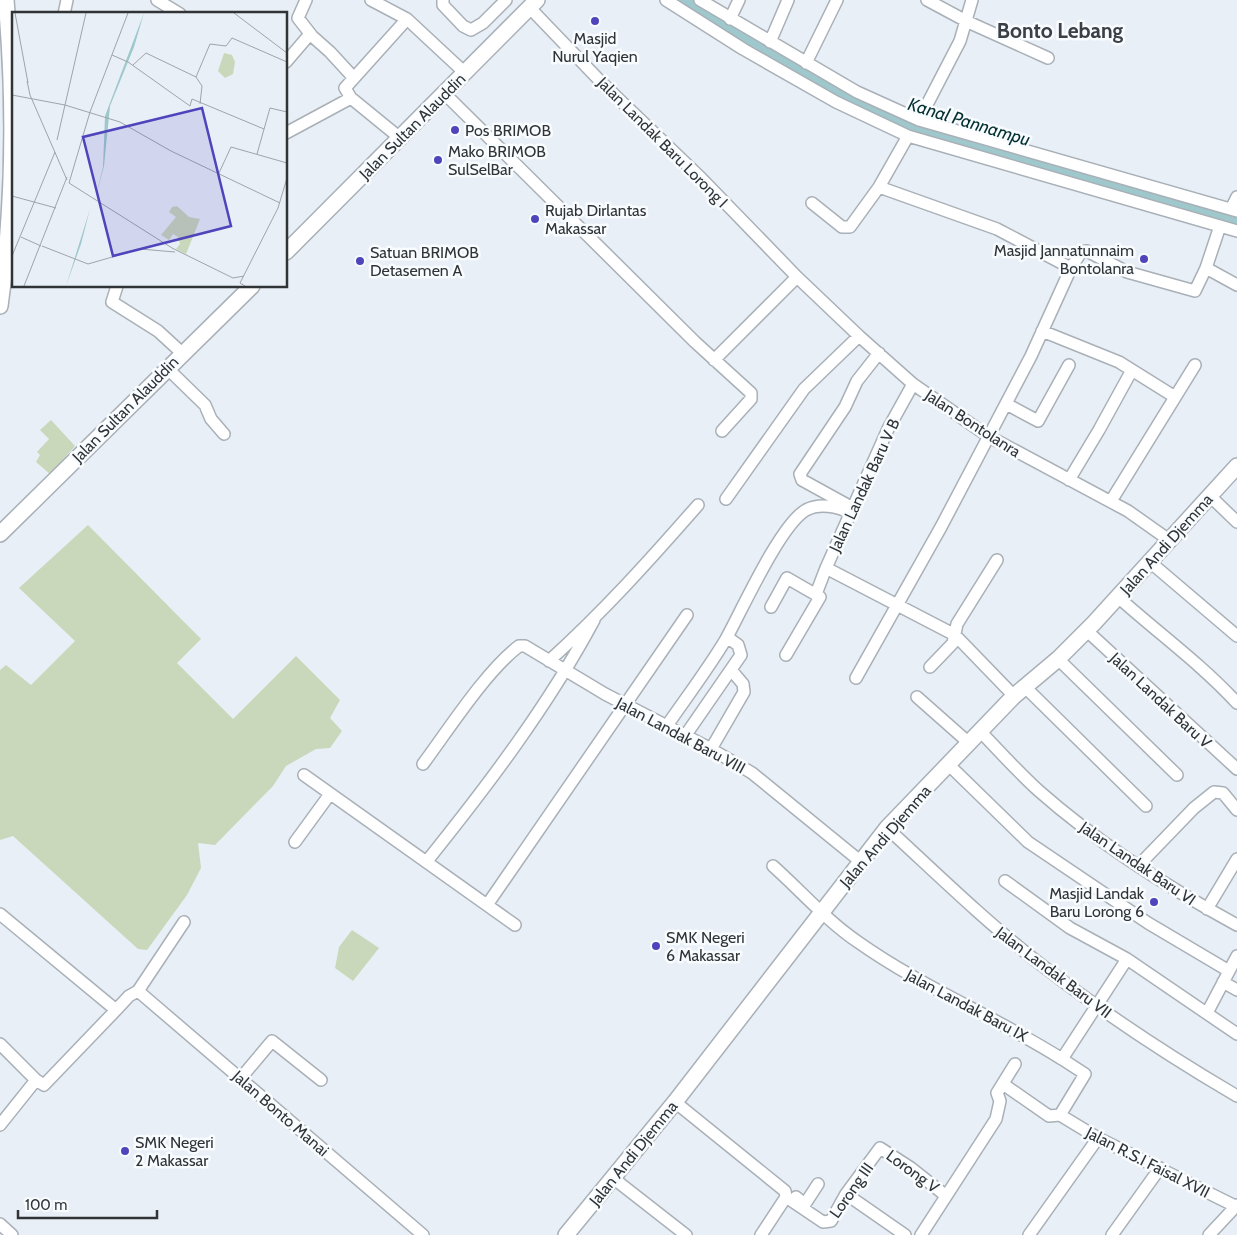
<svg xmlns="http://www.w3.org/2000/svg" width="1237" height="1235" viewBox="0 0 1237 1235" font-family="Cabin,sans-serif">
  <rect width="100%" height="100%" fill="#e8eff7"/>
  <!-- green -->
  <path fill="#c9d8ba" d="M 51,420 L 75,446 L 50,474 L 36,462 L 40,455 L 37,452 L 49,439 L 40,430 Z
    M 88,525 L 201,639 L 177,663 L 233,719 L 296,656 L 340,700 L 330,718 L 342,731 L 330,748 L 316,749 L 286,766 L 273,786 L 215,845 L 198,843 L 201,868 L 187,895 L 147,950 L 138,949 L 13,836 L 0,840 L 0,670 L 6,665 L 31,685 L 75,641 L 19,588 Z
    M 352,930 L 379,948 L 353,981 L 335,968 L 339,947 Z"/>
  <!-- water -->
  <path fill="#9ec8cb" d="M 670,0 L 695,0 L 814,72 L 898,117 L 1237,216 L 1237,229 L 907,131 L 817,89 Z"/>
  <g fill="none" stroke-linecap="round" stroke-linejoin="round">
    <!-- street casing -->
    <g stroke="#a9b0b7" stroke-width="14">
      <path id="street" d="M 157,0 L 180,14
        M 306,0 L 298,18 L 312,36 L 330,52 L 353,77
        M 371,0 L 407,19 L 465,73
        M 443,0 L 443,5 L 463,26 L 471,30 L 483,23 L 506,0
        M 666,0 L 743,49 L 836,102 L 908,136 L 879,187 L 850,227 L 842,227 L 812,203
        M 700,0 L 857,92 L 919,120 L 1237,211
        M 927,0 L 968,22 L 1048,58
        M 529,7 L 602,83 L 701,178 L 797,277 L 859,336 L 913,384 L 988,436 L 1128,511 L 1169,540
        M 64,14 L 67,0
        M 730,19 L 739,0
        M 770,42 L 788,0
        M 286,62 L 310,34
        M 806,63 L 837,0
        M 445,94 L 695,342 L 751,393 L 751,399 L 722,431
        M 919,120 L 960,41 L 972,0
        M 286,133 L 351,98
        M 908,136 L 1237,231
        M 400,138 L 351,98 L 345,88 L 407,19
        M 879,187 L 997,229 L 1071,268
        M 1231,209 L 1237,197
        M 1206,268 L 1237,285
        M 117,286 L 112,302 L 158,331 L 182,353
        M 1042,331 L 1119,362 L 1175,397
        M 714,360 L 797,277
        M 167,368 L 205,405 L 211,419 L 224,434
        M 913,384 L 888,429 L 826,568 L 955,635 L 1014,696
        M 1010,406 L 1038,421 L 1069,365
        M 1069,480 L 1099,430 L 1132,370
        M 1210,496 L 1237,522
        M 726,499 L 804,389 L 859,336
        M 1111,501 L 1195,365
        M 851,507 L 802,480 L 800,474 L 845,407 L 857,381 L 879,353
        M 1150,562 L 1237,636
        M 816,594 L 826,568
        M 1118,597 C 1158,633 1200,663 1237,703
        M 771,607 L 787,578 L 820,597 L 786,655
        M 1086,630 L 1237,769
        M 1058,659 L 1177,775
        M 549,661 C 604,611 649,561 698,505
        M 930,667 L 953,643 L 957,624 L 997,560
        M 856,678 L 941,527 L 1031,356 L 1071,268 L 1081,252 L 1087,251 L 1127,272 L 1195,291 L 1206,268 L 1220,226
        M 1025,687 L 1146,806
        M 917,697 L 969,743
        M 666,727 C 686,698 708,669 726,639 C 742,610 780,525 806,510 C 819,503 838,506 850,513
        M 980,731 C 999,751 1018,772 1039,791 C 1099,844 1167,887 1237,925
        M 685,736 L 741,655 L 738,645 L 727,637
        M 711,749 L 744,692 L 743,684 L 732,671
        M 423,764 C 449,729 486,671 519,646 L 525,646 L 605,694 L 711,749 L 752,773 L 860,861
        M 949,765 L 1028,842 L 1148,923 L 1229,971
        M 304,775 L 515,925
        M 887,828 C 936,873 983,919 1035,960 C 1099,1010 1167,1055 1237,1096
        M 295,842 L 330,794
        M 427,861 C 488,785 548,706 594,620
        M 773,866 C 801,891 827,921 858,942 C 923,988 996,1017 1062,1059 L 1127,959
        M 1138,866 L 1194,808 L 1214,792 L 1223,793 L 1237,810
        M 1005,881 L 1070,928 L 1127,959 L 1237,1034
        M 487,905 L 687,615
        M 1207,909 L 1237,859
        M 0,914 L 116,1010 L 129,996 L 138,991 L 184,922
        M 1223,982 L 1237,990
        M 138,991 L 423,1235
        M 1207,1013 L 1237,956
        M 0,1044 L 36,1080 L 44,1085 L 116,1010
        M 240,1079 L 272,1041 L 321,1080
        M 1003,1084 L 1049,1116 L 1060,1115
        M 675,1102 L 785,1191 L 786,1197 L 823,1222 L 831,1221 L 846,1194 L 880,1148 L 911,1168 L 945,1195
        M 1060,1115 L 1098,1138 L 1237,1207
        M 1060,1115 L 1085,1074 L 1062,1059
        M 0,1125 L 36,1080
        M 613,1178 L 686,1235
        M 846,1194 L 905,1235
        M 796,1197 L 805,1204 L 818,1184
        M 0,1224 L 12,1235
        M 761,1235 L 786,1197
        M 921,1235 L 996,1119 L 1000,1101 L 997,1093 L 1015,1064
        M 1029,1235 L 1098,1138
        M 1112,1235 L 1160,1168
        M 1209,1235 L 1237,1205"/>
    </g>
    <!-- secondary casing -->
    <g stroke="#a9b0b7" stroke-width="18">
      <path id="secondary" d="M 286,252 L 537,0
        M 0,306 C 14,205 15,101 6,0
        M 0,534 L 252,286
        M 566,1235 L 675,1102 L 887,828 L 1014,696 L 1058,659 L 1094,623 L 1237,466"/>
    </g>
    <!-- street -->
    <use href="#street" stroke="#fff" stroke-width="11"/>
    <!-- secondary -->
    <use href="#secondary" stroke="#fff" stroke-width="15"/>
  </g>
  <!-- markers -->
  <g fill="#4f44bb" stroke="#f9fcff" stroke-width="2">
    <circle cx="595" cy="21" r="5"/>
    <circle cx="455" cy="130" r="5"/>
    <circle cx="438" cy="160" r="5"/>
    <circle cx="535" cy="219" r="5"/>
    <circle cx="1144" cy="259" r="5"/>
    <circle cx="360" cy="261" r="5"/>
    <circle cx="1154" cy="902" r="5"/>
    <circle cx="656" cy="946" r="5"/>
    <circle cx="125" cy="1151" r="5"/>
  </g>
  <g text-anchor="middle" stroke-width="5" stroke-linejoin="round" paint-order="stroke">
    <!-- poi labels -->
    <g font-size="16" fill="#313437" stroke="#f9fcff" text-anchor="start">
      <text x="595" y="44" text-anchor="middle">Masjid<tspan x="595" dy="18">Nurul Yaqien</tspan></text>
      <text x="465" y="136">Pos BRIMOB</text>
      <text x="448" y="157">Mako BRIMOB<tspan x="448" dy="18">SulSelBar</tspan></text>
      <text x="545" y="216">Rujab Dirlantas<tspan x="545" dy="18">Makassar</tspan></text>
      <text x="1134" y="256" text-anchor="end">Masjid Jannatunnaim<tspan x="1134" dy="18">Bontolanra</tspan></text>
      <text x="370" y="258">Satuan BRIMOB<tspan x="370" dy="18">Detasemen A</tspan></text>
      <text x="1144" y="899" text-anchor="end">Masjid Landak<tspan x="1144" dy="18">Baru Lorong 6</tspan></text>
      <text x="666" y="943">SMK Negeri<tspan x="666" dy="18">6 Makassar</tspan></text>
      <text x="135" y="1148">SMK Negeri<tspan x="135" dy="18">2 Makassar</tspan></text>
    </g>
    <!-- street labels -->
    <g font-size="16" fill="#313437" stroke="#f9fcff">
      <text transform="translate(412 126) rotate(-45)" y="6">Jalan Sultan Alauddin</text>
      <text transform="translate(663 142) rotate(45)" y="6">Jalan Landak Baru Lorong I</text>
      <text transform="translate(125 409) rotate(-45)" y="6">Jalan Sultan Alauddin</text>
      <text transform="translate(973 423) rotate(33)" y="6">Jalan Bontolanra</text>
      <text transform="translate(864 485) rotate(-65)" y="6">Jalan Landak Baru V B</text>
      <text transform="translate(1166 544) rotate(-48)" y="6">Jalan Andi Djemma</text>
      <text transform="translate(1161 700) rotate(43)" y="6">Jalan Landak Baru V</text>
      <text transform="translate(681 735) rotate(28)" y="6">Jalan Landak Baru VIII</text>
      <text transform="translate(885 836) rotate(-49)" y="6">Jalan Andi Djemma</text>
      <text transform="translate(1138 863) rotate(34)" y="6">Jalan Landak Baru VI</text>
      <text transform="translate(1054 972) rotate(37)" y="6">Jalan Landak Baru VII</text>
      <text transform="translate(967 1005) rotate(28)" y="6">Jalan Landak Baru IX</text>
      <text transform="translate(281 1113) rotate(41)" y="6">Jalan Bonto Manai</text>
      <text transform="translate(633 1153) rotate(-51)" y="6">Jalan Andi Djemma</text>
      <text transform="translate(1148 1162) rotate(27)" y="6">Jalan R.S.I Faisal XVII</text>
      <text transform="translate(913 1171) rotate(36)" y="6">Lorong V</text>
      <text transform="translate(851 1190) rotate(-55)" y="6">Lorong III</text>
    </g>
    <!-- water labels -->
    <g font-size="18" font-style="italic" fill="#043032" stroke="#f9fcff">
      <text transform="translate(969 122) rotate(17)" y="6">Kanal Pannampu</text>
    </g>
    <!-- district labels -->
    <g font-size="21" font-weight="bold" fill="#3a4046" stroke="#f9fcff">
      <text x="1060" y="38">Bonto Lebang</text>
    </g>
  </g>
  <!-- overview -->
  <g transform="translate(12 12)">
    <rect width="275" height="275" fill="#e8eff7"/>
    <path d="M 212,41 L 220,43 L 223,50 L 221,62 L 213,66 L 206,59 ZM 165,194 L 177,205 L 188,207 L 174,242 L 164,237 L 168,232 L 166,225 L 161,222 L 157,228 L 149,223 L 164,205 L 157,200 L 160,195 Z" fill="#c9d8ba"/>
    <path d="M 132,1 L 122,35 L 98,94 L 92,154 L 83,188 L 91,155 L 93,104 ZM 78,197 L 69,232 L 54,274 Z" fill="#9ec8cb"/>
    <path fill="none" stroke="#9fa4aa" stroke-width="1" d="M 3,1 L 16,71M 116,1 L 78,100 L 57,171 L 160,236 L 221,266 L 232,264M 222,1 L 275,41M 100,43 L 116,50 L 178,94 L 180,87 L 252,117M 121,53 L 134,41 L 184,65M 184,65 L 198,32 L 214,34 L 220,26 L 275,50M 184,65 L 190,74 L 188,92M 15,69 L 18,83 L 55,168M 0,83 L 53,93 L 108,110 L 159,139 L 268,191M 45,128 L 74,1M 245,142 L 258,96 L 275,100M 207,161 L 219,135 L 275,151M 0,184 L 44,196M 9,225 L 29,234M 30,234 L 76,252 L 128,237 L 163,240M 0,244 L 43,140M 12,274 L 55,165M 233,274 L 228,271 L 266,196 L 275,166"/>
    <path fill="#4f44bb" fill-opacity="0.15" stroke="#4f44bb" stroke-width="2.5" d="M 190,96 L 219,214 L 101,244 L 71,125 Z"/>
    <rect width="275" height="275" fill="none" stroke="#313437" stroke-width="2.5"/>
  </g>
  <!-- scale -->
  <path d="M18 1210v8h139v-8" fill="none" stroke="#313437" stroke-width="2.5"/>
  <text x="25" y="1210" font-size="15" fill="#313437" stroke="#f9fcff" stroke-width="4" paint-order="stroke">100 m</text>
</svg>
